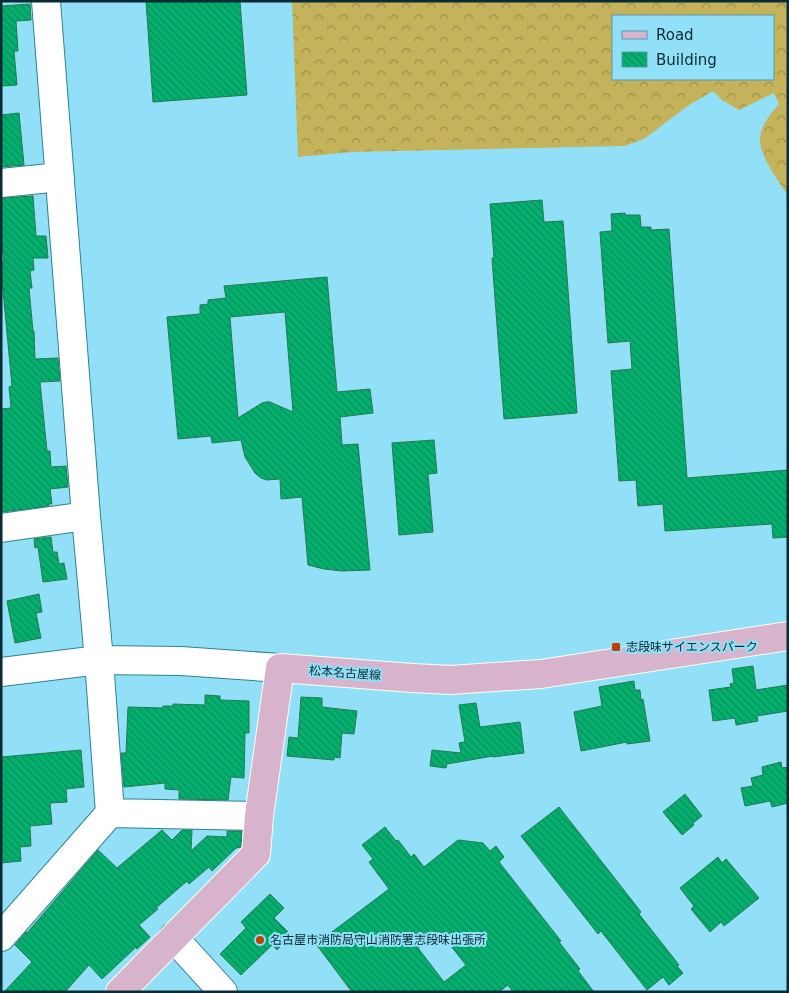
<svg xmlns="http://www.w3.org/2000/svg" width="789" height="993" viewBox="0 0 789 993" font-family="'DejaVu Sans','Noto Sans JP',sans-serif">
  <defs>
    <pattern id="forest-crowns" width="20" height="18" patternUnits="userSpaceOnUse" patternTransform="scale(1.25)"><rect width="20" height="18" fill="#c4b35b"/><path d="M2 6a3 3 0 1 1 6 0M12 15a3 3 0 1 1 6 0" fill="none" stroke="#9d924c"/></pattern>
    <pattern id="building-back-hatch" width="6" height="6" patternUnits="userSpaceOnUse" patternTransform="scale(1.25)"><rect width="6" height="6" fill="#05b06f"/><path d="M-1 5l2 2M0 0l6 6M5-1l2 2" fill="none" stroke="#058f5c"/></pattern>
  </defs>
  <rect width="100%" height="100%" fill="#91e0f7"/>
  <!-- forest -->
  <path fill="url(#forest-crowns)" fill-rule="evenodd" d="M 292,1 L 788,1 L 788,196 C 779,182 759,155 760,139 C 761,125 770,114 779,104 L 774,93 L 739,110 L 722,100 L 713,91 L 689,105 L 644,139 L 624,146 L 352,152 L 298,157 ZM 613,16 L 773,16 L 773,79 L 613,79 Z"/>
  <!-- building -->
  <path fill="url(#building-back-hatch)" stroke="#247950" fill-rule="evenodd" d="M 146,1 L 240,1 L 247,95 L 153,102 Z
    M 30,4 L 31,20 L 16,21 L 18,51 L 14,51 L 17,85 L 1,86 L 1,6 Z
    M 19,113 L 24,165 L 1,167 L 1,115 Z
    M 33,196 L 36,236 L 46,236 L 48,258 L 33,258 L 34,270 L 30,271 L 32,288 L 29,288 L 33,331 L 34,331 L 35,359 L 58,358 L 60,381 L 40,382 L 47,451 L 50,451 L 51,467 L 66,466 L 68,487 L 50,489 L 52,504 L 48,504 L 49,506 L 1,512 L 1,409 L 11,408 L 9,387 L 12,386 L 1,269 L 1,262 L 4,262 L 1,236 L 1,198 Z
    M 542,200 L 544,222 L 563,221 L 577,413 L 504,419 L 492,258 L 494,258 L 490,204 Z
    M 625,213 L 625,215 L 640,215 L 641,227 L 651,227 L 651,230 L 669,229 L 687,478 L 788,470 L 788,537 L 773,538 L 772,524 L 665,531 L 663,504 L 638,506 L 636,480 L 619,481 L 611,371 L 632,369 L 630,341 L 608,343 L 600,232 L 612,231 L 611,214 Z
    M 327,277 L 337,392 L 370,389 L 373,413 L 340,417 L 342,445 L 358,444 L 370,570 L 342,571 L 324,569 L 308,565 L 302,497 L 281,499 L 280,479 L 267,480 L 261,478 L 255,473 L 245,457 L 241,440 L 212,443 L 211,436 L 178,439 L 167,317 L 200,314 L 200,305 L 208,304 L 208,300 L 226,298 L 224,286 ZM 285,312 L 293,412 L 270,402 L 266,402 L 262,403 L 238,418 L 230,317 Z
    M 434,440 L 437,473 L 428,474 L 433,532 L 399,535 L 392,443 Z
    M 51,537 L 53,552 L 57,552 L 59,564 L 64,563 L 67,579 L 43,582 L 38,547 L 35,548 L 34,539 Z
    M 39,594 L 42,612 L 36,613 L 41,638 L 15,643 L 7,601 Z
    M 753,666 L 756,690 L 788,685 L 788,711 L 757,716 L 758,721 L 736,725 L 735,718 L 713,721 L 709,690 L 731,687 L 730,684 L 734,683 L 732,669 Z
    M 634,681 L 635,690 L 640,690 L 641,700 L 643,699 L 650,741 L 627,744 L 627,742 L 581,751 L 574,712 L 602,706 L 599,687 Z
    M 205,695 L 220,696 L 220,700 L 249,701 L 249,733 L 245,733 L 244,778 L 231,777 L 228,800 L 179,799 L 179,790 L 165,789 L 165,783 L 124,787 L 121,753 L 126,753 L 128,707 L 162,708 L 163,706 L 173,706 L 173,704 L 205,705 Z
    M 301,697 L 322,698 L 322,707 L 357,711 L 354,734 L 342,733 L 340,758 L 334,757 L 334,760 L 287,756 L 289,737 L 298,738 Z
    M 476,703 L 480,727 L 520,722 L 524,753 L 493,757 L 493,756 L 447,764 L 446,768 L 430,766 L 432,750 L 461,753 L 459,743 L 465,742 L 459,705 Z
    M 81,750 L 84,787 L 66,789 L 67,802 L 50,803 L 52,824 L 30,826 L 31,846 L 20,847 L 21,861 L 1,863 L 1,757 Z
    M 781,762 L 782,768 L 788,767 L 788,803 L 772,807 L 770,801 L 745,806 L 741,788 L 753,786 L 751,778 L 763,775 L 762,767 Z
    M 685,794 L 702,816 L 693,823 L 694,825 L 682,835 L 663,812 Z
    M 559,807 L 641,912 L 639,914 L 679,965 L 677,966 L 683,973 L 669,985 L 663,977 L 647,990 L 601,931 L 598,934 L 521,836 Z
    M 385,827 L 396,841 L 398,840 L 411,857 L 414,854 L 424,867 L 458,840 L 483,843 L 490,851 L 496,846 L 504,857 L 499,862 L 561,941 L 559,942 L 580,969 L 578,971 L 594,992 L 513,992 L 508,985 L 499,992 L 352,992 L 316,944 L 389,889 L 369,862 L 373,859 L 362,845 ZM 439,931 L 466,965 L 444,982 L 418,948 Z
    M 162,830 L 172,840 L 182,830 L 192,830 L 191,851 L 207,836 L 227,837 L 227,831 L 242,831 L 241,847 L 236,848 L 212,871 L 209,867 L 189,884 L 187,881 L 156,908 L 158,909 L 139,925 L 150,937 L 137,949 L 136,947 L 102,979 L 89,965 L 65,992 L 4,992 L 32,962 L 15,945 L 26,932 L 27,933 L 98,850 L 117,868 Z
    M 718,857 L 722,863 L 726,859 L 759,898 L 724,926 L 721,922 L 710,932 L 691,909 L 694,906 L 680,888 Z
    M 270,894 L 284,908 L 274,918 L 291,935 L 277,950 L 272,945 L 241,975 L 220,954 L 246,928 L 241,922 Z"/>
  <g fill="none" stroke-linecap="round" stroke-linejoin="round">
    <!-- minor casing -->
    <g stroke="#2f8095" stroke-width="30">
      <path id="minor" d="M 1,183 L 60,177
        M 1,528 L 86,516
        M 1,672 L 99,660 L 181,661 L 280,668
        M 110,813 L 259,816
        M 1,937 L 110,813 L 99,660 L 86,516 L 46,1
        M 173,937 L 223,992"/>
    </g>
    <!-- major casing -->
    <g stroke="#fff" stroke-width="30">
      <path id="major" d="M 120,992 L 256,854 L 259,816 L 280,668 L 413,678 L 450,680 L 494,677 L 541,674 L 788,636"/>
    </g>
    <!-- minor -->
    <use href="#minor" stroke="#fff" stroke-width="28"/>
    <!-- major -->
    <use href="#major" stroke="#d7b3cc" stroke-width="28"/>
  </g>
  <!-- markers -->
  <g fill="#c33d00" stroke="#91e0f7" stroke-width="2">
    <rect x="611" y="642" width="10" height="10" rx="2.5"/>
    <circle cx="260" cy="940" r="5"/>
  </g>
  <g text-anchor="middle" stroke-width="4" stroke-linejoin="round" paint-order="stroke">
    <!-- poi labels -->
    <g font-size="12" fill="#092b34" stroke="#91e0f7" text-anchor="start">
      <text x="626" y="651">志段味サイエンスパーク</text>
      <text x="270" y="944">名古屋市消防局守山消防署志段味出張所</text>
    </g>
    <!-- street labels -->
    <g font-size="12" fill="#092b34" stroke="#91e0f7">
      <text transform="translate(345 673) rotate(4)" y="4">松本名古屋線</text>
    </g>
  </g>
  <!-- border -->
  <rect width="789" height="993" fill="none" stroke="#092b34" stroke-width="5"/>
  <!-- legend -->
  <rect x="612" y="15" width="162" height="65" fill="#91e0f7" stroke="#5b98a9"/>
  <rect x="622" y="31" width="25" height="8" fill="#d7b3cc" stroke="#5b98a9"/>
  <text x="656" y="40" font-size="15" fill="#092b34">Road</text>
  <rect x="622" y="52" width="25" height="15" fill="url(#building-back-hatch)" stroke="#5b98a9"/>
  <text x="656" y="65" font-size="15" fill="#092b34">Building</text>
</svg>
